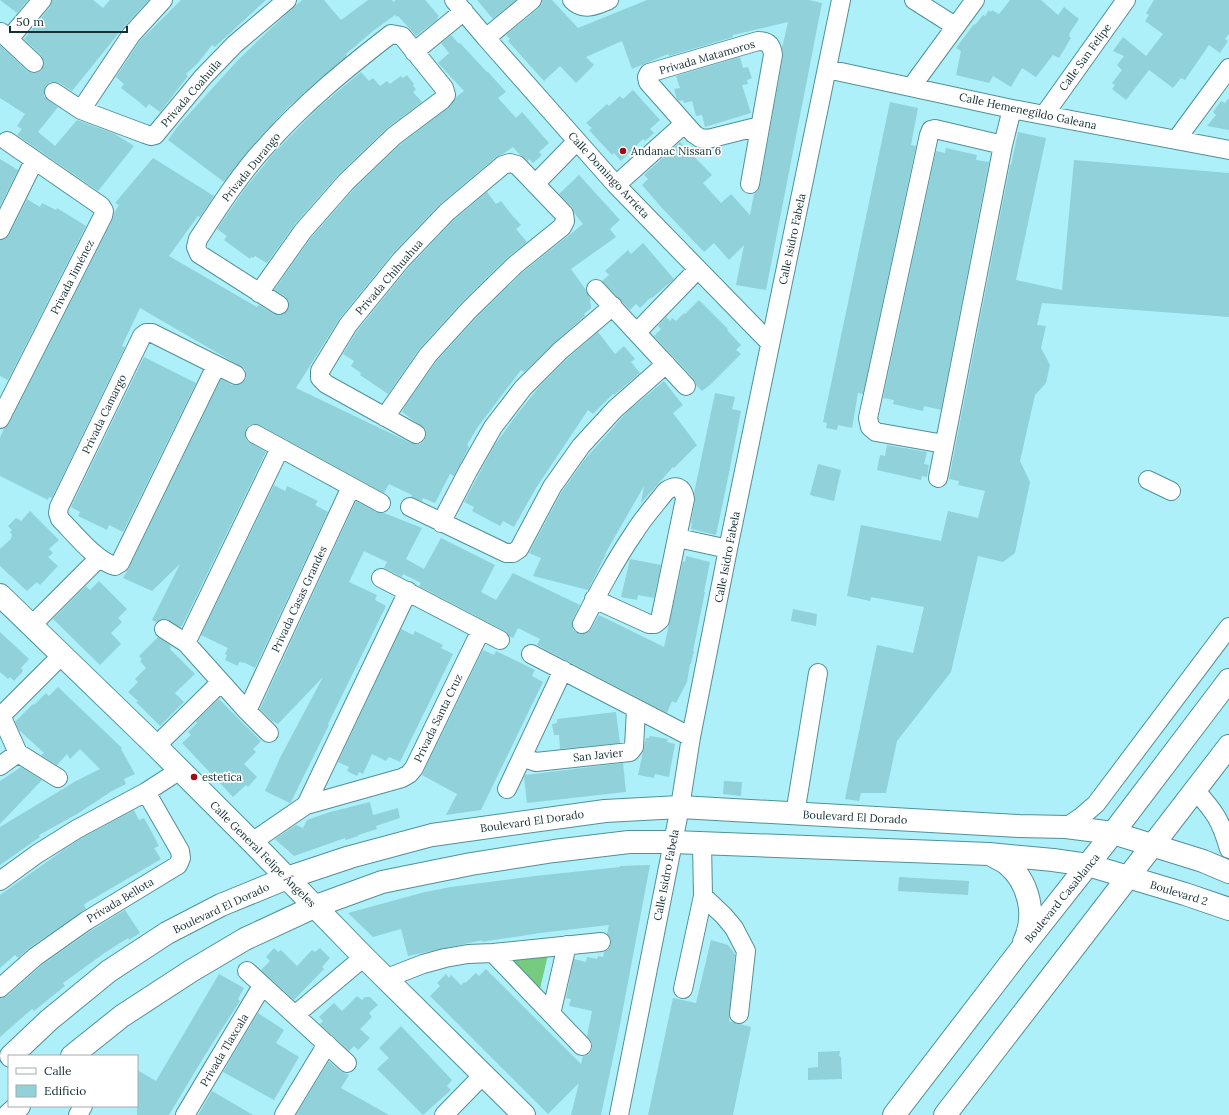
<svg xmlns="http://www.w3.org/2000/svg" width="1229" height="1115" viewBox="0 0 1229 1115" font-family="Lora,serif">
  <rect width="100%" height="100%" fill="#aef0f9"/>
  <!-- green -->
  <path fill="#76cb81" d="M 548,955 L 539,993 L 508,957 Z"/>
  <!-- building -->
  <path fill="#90d1da" d="M 0,0 L 28,0 L 17,13 Z
    M 52,0 L 93,0 L 103,8 L 110,0 L 149,0 L 123,28 L 72,91 L 60,83 L 54,82 L 50,82 L 46,86 L 44,91 L 44,96 L 48,100 L 58,107 L 38,132 L 55,146 L 77,120 L 115,134 L 134,146 L 98,191 L 17,135 L 22,129 L 17,126 L 25,114 L 0,98 L 0,45 L 27,71 L 32,73 L 37,73 L 41,70 L 44,65 L 44,60 L 41,55 L 24,39 L 50,7 Z
    M 181,0 L 266,0 L 215,47 L 212,45 L 198,63 L 186,74 L 188,76 L 160,112 L 149,104 L 146,108 L 138,101 L 121,88 L 124,84 L 116,77 L 139,42 Z
    M 302,0 L 324,0 L 341,20 L 368,0 L 392,0 L 393,2 L 396,0 L 425,0 L 439,16 L 437,18 L 438,19 L 416,36 L 398,16 L 396,17 L 395,15 L 373,31 L 346,54 L 347,56 L 287,108 L 249,150 L 224,182 L 168,140 L 178,126 L 239,59 L 265,34 Z
    M 477,0 L 516,0 L 493,19 Z
    M 542,0 L 552,0 L 578,28 L 647,0 L 809,0 L 822,3 L 766,290 L 736,285 L 744,245 L 729,260 L 714,243 L 704,252 L 662,208 L 642,185 L 648,179 L 644,175 L 680,142 L 712,175 L 703,183 L 721,203 L 731,194 L 750,215 L 754,194 L 758,190 L 760,186 L 783,57 L 782,48 L 788,22 L 733,35 L 733,37 L 669,56 L 668,54 L 632,69 L 622,41 L 586,57 L 594,65 L 576,83 L 560,66 L 544,81 L 508,41 L 510,39 L 506,35 L 539,8 L 542,4 Z
    M 1010,0 L 1041,0 L 1058,15 L 1064,7 L 1079,19 L 1069,34 L 1070,35 L 1069,36 L 1071,38 L 1059,58 L 1053,55 L 1036,77 L 1022,68 L 1011,87 L 993,76 L 989,83 L 956,75 L 961,51 L 956,48 L 974,24 L 975,25 L 983,15 L 985,16 L 989,10 L 991,12 L 992,10 L 999,14 Z
    M 1154,0 L 1229,0 L 1229,34 L 1225,39 L 1228,41 L 1220,53 L 1209,45 L 1185,80 L 1181,78 L 1173,88 L 1149,70 L 1126,100 L 1112,89 L 1115,85 L 1112,83 L 1122,70 L 1117,65 L 1124,56 L 1113,51 L 1123,37 L 1146,56 L 1163,34 L 1145,21 L 1149,15 L 1146,13 Z
    M 451,35 L 459,44 L 460,43 L 487,72 L 488,72 L 506,92 L 498,98 L 516,118 L 522,112 L 549,143 L 539,152 L 542,155 L 533,163 L 529,159 L 528,161 L 520,155 L 513,147 L 503,154 L 496,157 L 439,205 L 393,253 L 340,318 L 296,388 L 411,443 L 417,444 L 422,443 L 425,439 L 426,433 L 425,429 L 402,412 L 405,406 L 436,362 L 477,317 L 522,273 L 583,224 L 575,214 L 572,207 L 559,194 L 579,175 L 620,220 L 610,229 L 616,237 L 571,269 L 586,290 L 590,298 L 591,308 L 584,314 L 585,316 L 553,344 L 524,372 L 521,370 L 477,428 L 467,445 L 469,447 L 454,476 L 450,474 L 435,503 L 423,498 L 422,501 L 411,497 L 412,495 L 389,484 L 384,493 L 260,425 L 254,424 L 249,425 L 246,429 L 245,434 L 246,440 L 266,452 L 182,626 L 181,626 L 180,627 L 165,619 L 160,620 L 156,622 L 152,620 L 180,564 L 152,591 L 123,578 L 129,568 L 221,379 L 232,385 L 237,385 L 241,384 L 246,379 L 246,374 L 245,369 L 140,308 L 122,346 L 125,347 L 52,498 L 49,497 L 48,500 L 0,476 L 0,438 L 4,428 L 9,424 L 112,221 L 114,213 L 119,205 L 115,203 L 153,158 L 214,196 L 200,217 L 198,216 L 169,256 L 257,307 L 259,305 L 274,314 L 279,315 L 283,314 L 288,310 L 289,305 L 288,301 L 285,296 L 274,290 L 311,238 L 354,189 L 401,144 L 448,108 L 456,97 L 464,91 L 438,63 L 449,53 L 441,43 Z
    M 740,57 L 743,68 L 748,67 L 752,78 L 747,80 L 748,84 L 742,85 L 751,113 L 705,127 L 702,115 L 696,116 L 692,101 L 684,103 L 683,100 L 679,101 L 677,99 L 674,89 L 680,88 L 676,76 Z
    M 361,72 L 369,81 L 373,78 L 380,86 L 387,81 L 390,84 L 401,76 L 403,78 L 407,75 L 414,84 L 413,86 L 416,89 L 413,92 L 422,102 L 387,128 L 339,174 L 295,224 L 267,263 L 255,256 L 253,258 L 251,257 L 250,259 L 224,240 L 227,236 L 217,229 L 247,186 L 274,153 L 317,109 Z
    M 633,90 L 660,120 L 650,129 L 654,133 L 645,141 L 643,139 L 621,161 L 614,153 L 612,155 L 589,130 L 592,128 L 586,123 L 607,104 L 609,106 L 620,96 L 623,99 Z
    M 1229,98 L 1229,130 L 1207,126 L 1216,115 L 1213,112 L 1221,101 L 1225,103 Z
    M 890,102 L 918,108 L 911,145 L 916,146 L 863,394 L 858,393 L 852,428 L 838,425 L 837,430 L 826,428 L 827,423 L 823,422 Z
    M 1018,132 L 1046,138 L 1016,280 L 1062,290 L 1074,160 L 1229,173 L 1229,317 L 1042,303 L 1037,325 L 1046,326 L 1041,348 L 1050,365 L 1046,383 L 1035,395 L 1020,461 L 1030,482 L 1015,553 L 1003,562 L 978,556 L 951,672 L 897,741 L 886,793 L 861,793 L 859,801 L 845,799 L 877,645 L 913,653 L 924,607 L 871,597 L 870,601 L 847,596 L 861,525 L 941,541 L 948,511 L 978,518 L 985,491 L 958,485 L 959,481 L 949,479 L 1010,165 L 1011,165 Z
    M 946,148 L 977,155 L 976,160 L 989,162 L 941,410 L 924,406 L 923,411 L 893,404 L 894,400 L 883,398 L 936,151 L 945,153 Z
    M 0,159 L 18,170 L 0,206 Z
    M 487,192 L 496,204 L 501,201 L 511,214 L 521,225 L 516,229 L 527,242 L 508,257 L 461,303 L 420,348 L 388,394 L 360,375 L 361,373 L 351,366 L 354,361 L 343,354 L 357,331 L 409,267 L 454,220 Z
    M 27,199 L 40,207 L 42,203 L 56,210 L 57,208 L 86,226 L 8,380 L 0,376 L 0,240 L 5,239 L 9,235 Z
    M 643,243 L 674,279 L 652,298 L 652,297 L 649,299 L 640,308 L 636,304 L 630,310 L 602,281 L 609,275 L 605,271 L 628,250 L 631,254 Z
    M 699,300 L 728,329 L 727,330 L 741,345 L 736,350 L 741,354 L 710,385 L 702,391 L 696,385 L 694,379 L 654,336 L 661,329 L 658,326 L 666,317 L 670,321 L 672,318 L 676,321 L 684,313 L 685,314 Z
    M 598,332 L 615,354 L 624,346 L 635,359 L 631,362 L 640,373 L 614,395 L 613,394 L 593,414 L 588,410 L 536,488 L 514,527 L 503,521 L 500,526 L 472,511 L 474,507 L 464,502 L 494,446 L 518,413 L 539,387 L 567,359 Z
    M 144,357 L 196,383 L 123,532 L 109,525 L 107,530 L 101,527 L 78,516 L 80,512 L 71,507 Z
    M 664,381 L 683,405 L 673,413 L 697,445 L 674,468 L 673,467 L 641,503 L 644,486 L 605,554 L 606,554 L 588,590 L 533,576 L 541,558 L 529,553 L 561,493 L 585,459 L 604,438 L 628,411 Z
    M 715,393 L 735,397 L 732,409 L 741,411 L 727,483 L 716,535 L 691,529 L 692,523 L 691,523 L 695,501 L 694,493 Z
    M 887,445 L 927,452 L 924,464 L 929,465 L 927,477 L 922,476 L 921,480 L 877,470 L 880,455 L 885,456 Z
    M 818,464 L 841,470 L 834,501 L 810,495 Z
    M 274,485 L 285,491 L 287,486 L 318,501 L 315,505 L 328,512 L 255,668 L 245,663 L 239,662 L 238,666 L 225,660 L 227,655 L 225,654 L 228,648 L 201,635 Z
    M 356,501 L 376,512 L 384,513 L 422,528 L 406,559 L 424,569 L 441,538 L 495,565 L 481,592 L 496,600 L 513,573 L 580,605 L 573,619 L 572,625 L 573,630 L 578,633 L 582,634 L 587,633 L 591,629 L 599,615 L 664,647 L 683,561 L 685,562 L 686,556 L 710,562 L 704,592 L 705,592 L 693,651 L 694,651 L 691,664 L 690,664 L 687,682 L 676,703 L 672,701 L 667,713 L 537,645 L 540,639 L 518,628 L 513,638 L 509,636 L 505,631 L 419,586 L 421,583 L 403,574 L 402,577 L 384,568 L 387,562 L 364,551 L 349,582 L 377,595 L 375,600 L 386,606 L 328,724 L 329,725 L 291,802 L 290,803 L 265,791 L 281,756 L 323,677 L 278,724 L 272,721 L 260,709 Z
    M 30,511 L 59,540 L 49,549 L 53,553 L 48,557 L 58,566 L 40,585 L 37,582 L 27,591 L 0,566 L 0,549 L 11,539 L 12,535 L 10,532 L 12,530 L 8,526 L 16,518 L 21,521 Z
    M 630,559 L 661,565 L 654,598 L 638,595 L 637,600 L 621,597 Z
    M 99,581 L 127,609 L 118,618 L 122,622 L 111,633 L 121,644 L 100,665 L 53,619 L 86,586 L 90,590 Z
    M 793,609 L 817,614 L 816,626 L 791,621 Z
    M 401,629 L 413,635 L 415,631 L 443,645 L 441,648 L 453,654 L 400,762 L 389,757 L 386,761 L 372,754 L 363,774 L 359,772 L 357,776 L 347,771 L 349,767 L 338,762 Z
    M 0,632 L 29,659 L 21,668 L 23,671 L 14,681 L 10,677 L 8,679 L 0,672 Z
    M 158,637 L 171,646 L 170,649 L 195,674 L 175,693 L 184,702 L 160,726 L 136,702 L 138,701 L 128,692 L 138,682 L 135,679 L 146,668 L 140,661 L 142,659 L 139,656 Z
    M 483,650 L 494,655 L 496,651 L 535,670 L 532,676 L 543,682 L 481,810 L 446,815 L 457,794 L 422,775 Z
    M 58,687 L 122,748 L 121,749 L 135,774 L 124,779 L 126,784 L 112,791 L 77,814 L 39,835 L 40,837 L 0,865 L 0,827 L 76,781 L 100,769 L 80,749 L 70,759 L 67,754 L 57,765 L 41,755 L 44,753 L 19,730 L 15,722 L 33,704 L 34,705 L 46,693 L 49,696 Z
    M 219,699 L 261,741 L 253,749 L 256,752 L 244,764 L 257,777 L 248,787 L 246,785 L 233,797 L 182,743 L 191,735 L 188,732 L 197,723 L 196,721 Z
    M 616,712 L 620,743 L 560,749 L 559,735 L 554,735 L 552,724 L 557,723 L 557,719 Z
    M 650,736 L 668,739 L 667,742 L 675,744 L 669,777 L 655,774 L 654,778 L 638,775 L 646,738 L 649,738 Z
    M 623,763 L 626,792 L 527,803 L 524,777 L 525,775 Z
    M 21,767 L 42,780 L 0,824 L 0,781 Z
    M 724,781 L 742,782 L 741,796 L 723,794 Z
    M 370,802 L 373,815 L 398,808 L 400,818 L 376,826 L 377,829 L 358,835 L 358,836 L 346,840 L 345,838 L 294,856 L 275,839 L 296,825 L 303,828 L 307,820 L 330,812 Z
    M 134,810 L 139,820 L 144,818 L 149,827 L 159,846 L 154,848 L 161,859 L 86,903 L 84,905 L 86,909 L 29,948 L 18,958 L 15,955 L 0,968 L 0,895 L 65,849 L 82,838 Z
    M 650,865 L 619,1030 L 601,1115 L 571,1115 L 579,1083 L 548,1114 L 430,996 L 440,986 L 437,983 L 446,974 L 449,978 L 451,975 L 461,985 L 464,982 L 465,983 L 476,973 L 479,976 L 486,969 L 581,1064 L 583,1056 L 589,1054 L 592,1049 L 592,1043 L 587,1036 L 592,1011 L 569,1006 L 571,999 L 566,998 L 574,959 L 586,962 L 587,957 L 597,959 L 598,956 L 603,957 L 604,952 L 607,950 L 610,947 L 611,941 L 607,934 L 609,925 L 540,933 L 481,942 L 483,940 L 408,956 L 401,929 L 373,937 L 348,913 L 425,892 L 451,887 L 535,876 L 620,867 L 620,866 Z
    M 899,877 L 969,881 L 968,895 L 898,891 Z
    M 125,910 L 140,933 L 129,940 L 128,938 L 106,952 L 63,983 L 65,986 L 34,1011 L 32,1009 L 0,1037 L 0,998 L 7,996 L 42,965 L 92,930 Z
    M 711,940 L 728,945 L 735,954 L 729,1021 L 751,1027 L 733,1115 L 648,1115 L 673,998 L 696,1003 Z
    M 274,948 L 278,952 L 281,950 L 297,966 L 312,950 L 315,952 L 320,948 L 330,958 L 322,967 L 324,969 L 294,1000 L 261,970 L 270,961 L 266,957 Z
    M 219,974 L 244,988 L 238,999 L 240,1001 L 205,1055 L 169,1115 L 137,1115 L 137,1070 L 156,1081 Z
    M 357,996 L 362,1000 L 365,997 L 370,997 L 378,1005 L 369,1013 L 372,1017 L 360,1029 L 370,1038 L 358,1050 L 354,1046 L 349,1051 L 320,1024 L 323,1021 L 319,1017 L 334,1003 L 342,1011 Z
    M 258,1013 L 284,1030 L 276,1043 L 299,1057 L 274,1100 L 223,1072 Z
    M 401,1026 L 452,1080 L 447,1086 L 451,1090 L 423,1115 L 377,1069 L 389,1058 L 379,1048 Z
    M 840,1051 L 839,1056 L 841,1057 L 842,1079 L 808,1080 L 808,1068 L 818,1067 L 818,1052 Z
    M 329,1061 L 340,1071 L 349,1075 L 341,1088 L 389,1115 L 296,1115 Z
    M 212,1091 L 253,1115 L 198,1115 Z"/>
  <g fill="none" stroke-linecap="round" stroke-linejoin="round">
    <!-- minor casing -->
    <g stroke="#509099" stroke-width="20">
      <path id="minor" d="M 454,0 L 486,38 L 616,185 L 770,343
        M 572,0 C 583,12 597,5 609,0
        M 914,0 L 955,26
        M 1,32 L 34,63
        M 486,38 L 532,0
        M 9,39 L 42,0
        M 414,52 L 464,11
        M 827,69 L 1012,109 L 1229,150
        M 912,86 L 975,0
        M 54,92 L 81,110 L 145,134 L 151,136 L 155,135 L 203,77 L 235,44 L 287,0
        M 81,110 L 131,35 L 163,0
        M 1044,115 L 1126,0
        M 1176,140 L 1229,68
        M 535,184 L 577,141
        M 750,184 L 773,55 C 772,45 768,41 758,41 L 649,73 L 647,77 L 648,82 L 694,134 L 700,138 L 708,139 L 760,126
        M 616,185 L 684,124
        M 0,230 L 34,161
        M 596,289 L 686,386
        M 259,293 L 303,231 L 346,182 L 394,136 L 442,100 L 446,95 L 444,88 L 402,36 L 391,34 C 347,68 303,104 266,146 C 240,174 219,207 198,239 L 196,247 L 199,254 L 279,305
        M 637,332 L 698,269
        M 216,366 L 120,563 L 115,566 C 97,562 74,533 60,519 L 58,513 L 59,507 L 142,336 L 146,333 L 152,333 L 236,375
        M 385,417 L 428,355 L 469,310 L 515,265 L 562,227 L 565,221 L 564,214 L 517,165 L 510,163 L 503,165 L 447,212 L 401,260 L 348,325 L 320,371 L 320,378 L 326,384 L 416,434
        M 0,419 L 103,216 L 104,211 L 101,206 L 7,141
        M 255,434 L 381,503
        M 944,444 L 876,432 L 870,427 L 868,418 L 929,135 L 931,130 L 935,129 L 1003,145
        M 938,478 L 1003,145 L 1012,109
        M 1148,480 L 1171,491
        M 410,507 L 506,553 L 513,553 L 519,549 L 552,487 L 581,446 L 615,409 L 666,364
        M 441,523 L 468,471 L 493,427 L 523,388 L 560,351 L 613,306
        M 678,538 L 728,549
        M 381,578 L 500,640
        M 582,624 C 598,593 614,562 634,533 C 643,518 655,505 666,491 C 676,484 683,487 685,499 L 660,620 L 655,624 L 649,624 L 594,599
        M 31,626 L 99,558
        M 164,629 L 186,643 L 247,711 L 269,733
        M 186,643 L 280,448
        M 531,654 L 691,737
        M 247,711 L 351,487
        M 0,713 L 18,753 L 58,778
        M 1,716 L 62,655
        M 156,746 L 221,682
        M 523,756 L 530,760 L 536,762 L 630,752 L 634,747 L 636,709
        M 0,766 L 18,753
        M 507,789 L 563,670
        M 1195,790 C 1215,812 1221,821 1229,849
        M 306,805 L 408,591
        M 795,814 L 818,673
        M 1066,827 L 1081,817 L 1096,804 L 1229,627
        M 252,842 L 306,805 L 402,778 L 409,774 L 414,768 L 481,630
        M 0,881 L 37,854 L 77,829 L 146,792 L 180,770
        M 703,896 L 724,916 L 734,928 L 746,951 L 739,1014
        M 493,953 L 582,1046
        M 247,971 L 347,1063
        M 387,978 L 423,964 L 445,958 L 468,954 L 493,953 L 601,942
        M 0,988 L 35,957 L 86,921 L 178,865 L 181,858 L 180,851 L 146,792
        M 683,989 L 703,896 L 702,843
        M 551,1014 L 567,945
        M 295,1015 L 364,957
        M 78,1115 L 83,1106
        M 185,1115 L 262,986
        M 284,1115 L 327,1044
        M 444,1115 L 483,1075
        M 619,1115 L 680,807 L 691,737 L 728,549 L 841,0"/>
    </g>
    <!-- major casing -->
    <g stroke="#509099" stroke-width="24">
      <path id="major" d="M 0,595 L 156,746 L 252,842 L 364,957 L 524,1115
        M 990,854 C 995,857 1001,860 1006,863 C 1029,881 1037,916 1024,942
        M 11,1056 L 49,1020 L 109,971 L 167,933 L 221,905 L 287,878 L 350,857 L 432,835 L 605,811 L 680,807 L 1019,826 L 1066,827 L 1113,833 L 1203,861 L 1229,872
        M 72,1056 L 122,1016 L 191,971 L 245,939 L 316,906 L 382,882 L 471,864 L 554,851 L 629,842 L 673,842 L 989,854 L 1053,860 L 1088,865 L 1185,894 L 1229,909
        M 9,1115 L 19,1106
        M 894,1115 L 1019,952 L 1113,833 L 1229,680
        M 945,1115 L 1229,746"/>
    </g>
    <!-- minor -->
    <use href="#minor" stroke="#fff" stroke-width="18"/>
    <!-- major -->
    <use href="#major" stroke="#fff" stroke-width="22"/>
  </g>
  <!-- markers -->
  <g fill="#a30a13" stroke="#fff" stroke-width="1.5">
    <circle cx="623" cy="151" r="4"/>
    <circle cx="194" cy="777" r="4"/>
  </g>
  <g text-anchor="middle" stroke-width="3.5" stroke-linejoin="round" paint-order="stroke">
    <!-- street labels -->
    <g font-size="11" fill="#153034" stroke="#fff">
      <text transform="translate(707 57) rotate(-16)" y="4">Privada Matamoros</text>
      <text transform="translate(1085 57) rotate(-54)" y="4">Calle San Felipe</text>
      <text transform="translate(191 93) rotate(-49)" y="4">Privada Coahuila</text>
      <text transform="translate(1028 111) rotate(12)" y="4">Calle Hemenegildo Galeana</text>
      <text transform="translate(251 167) rotate(-51)" y="4">Privada Durango</text>
      <text transform="translate(609 175) rotate(47)" y="4">Calle Domingo Arrieta</text>
      <text transform="translate(792 239) rotate(-78)" y="4">Calle Isidro Fabela</text>
      <text transform="translate(72 277) rotate(-63)" y="4">Privada Jiménez</text>
      <text transform="translate(389 277) rotate(-49)" y="4">Privada Chihuahua</text>
      <text transform="translate(104 414) rotate(-64)" y="4">Privada Camargo</text>
      <text transform="translate(727 557) rotate(-79)" y="4">Calle Isidro Fabela</text>
      <text transform="translate(299 599) rotate(-65)" y="4">Privada Casas Grandes</text>
      <text transform="translate(438 718) rotate(-64)" y="4">Privada Santa Cruz</text>
      <text transform="translate(598 755) rotate(-6)" y="4">San Javier</text>
      <text transform="translate(855 817) rotate(3)" y="4">Boulevard El Dorado</text>
      <text transform="translate(532 821) rotate(-8)" y="4">Boulevard El Dorado</text>
      <text transform="translate(263 854) rotate(45)" y="4">Calle General Felipe Ángeles</text>
      <text transform="translate(666 875) rotate(-79)" y="4">Calle Isidro Fabela</text>
      <text transform="translate(1179 893) rotate(17)" y="4">Boulevard 2</text>
      <text transform="translate(1062 898) rotate(-51)" y="4">Boulevard Casablanca</text>
      <text transform="translate(120 900) rotate(-31)" y="4">Privada Bellota</text>
      <text transform="translate(221 908) rotate(-25)" y="4">Boulevard El Dorado</text>
      <text transform="translate(224 1050) rotate(-59)" y="4">Privada Tlaxcala</text>
    </g>
    <!-- poi labels -->
    <g font-size="11" fill="#153034" stroke="#fff" text-anchor="start">
      <text x="631" y="155">Andanac Nissan 6</text>
      <text x="202" y="781">estetica</text>
    </g>
  </g>
  <!-- legend -->
  <rect x="8" y="1055" width="130" height="52" fill="#ffffff" stroke="#a1acae"/>
  <rect x="16" y="1068" width="20" height="6" fill="#ffffff" stroke="#a1acae"/>
  <text x="44" y="1075" font-size="12" fill="#153034">Calle</text>
  <rect x="16" y="1085" width="20" height="12" fill="#90d1da" stroke="#a1acae"/>
  <text x="44" y="1095" font-size="12" fill="#153034">Edificio</text>
  <!-- scale -->
  <path d="M10 26v6h117v-6" fill="none" stroke="#153034" stroke-width="2"/>
  <text x="16" y="26" font-size="12" fill="#153034" stroke="#ffffff" stroke-width="3" paint-order="stroke">50 m</text>
</svg>
